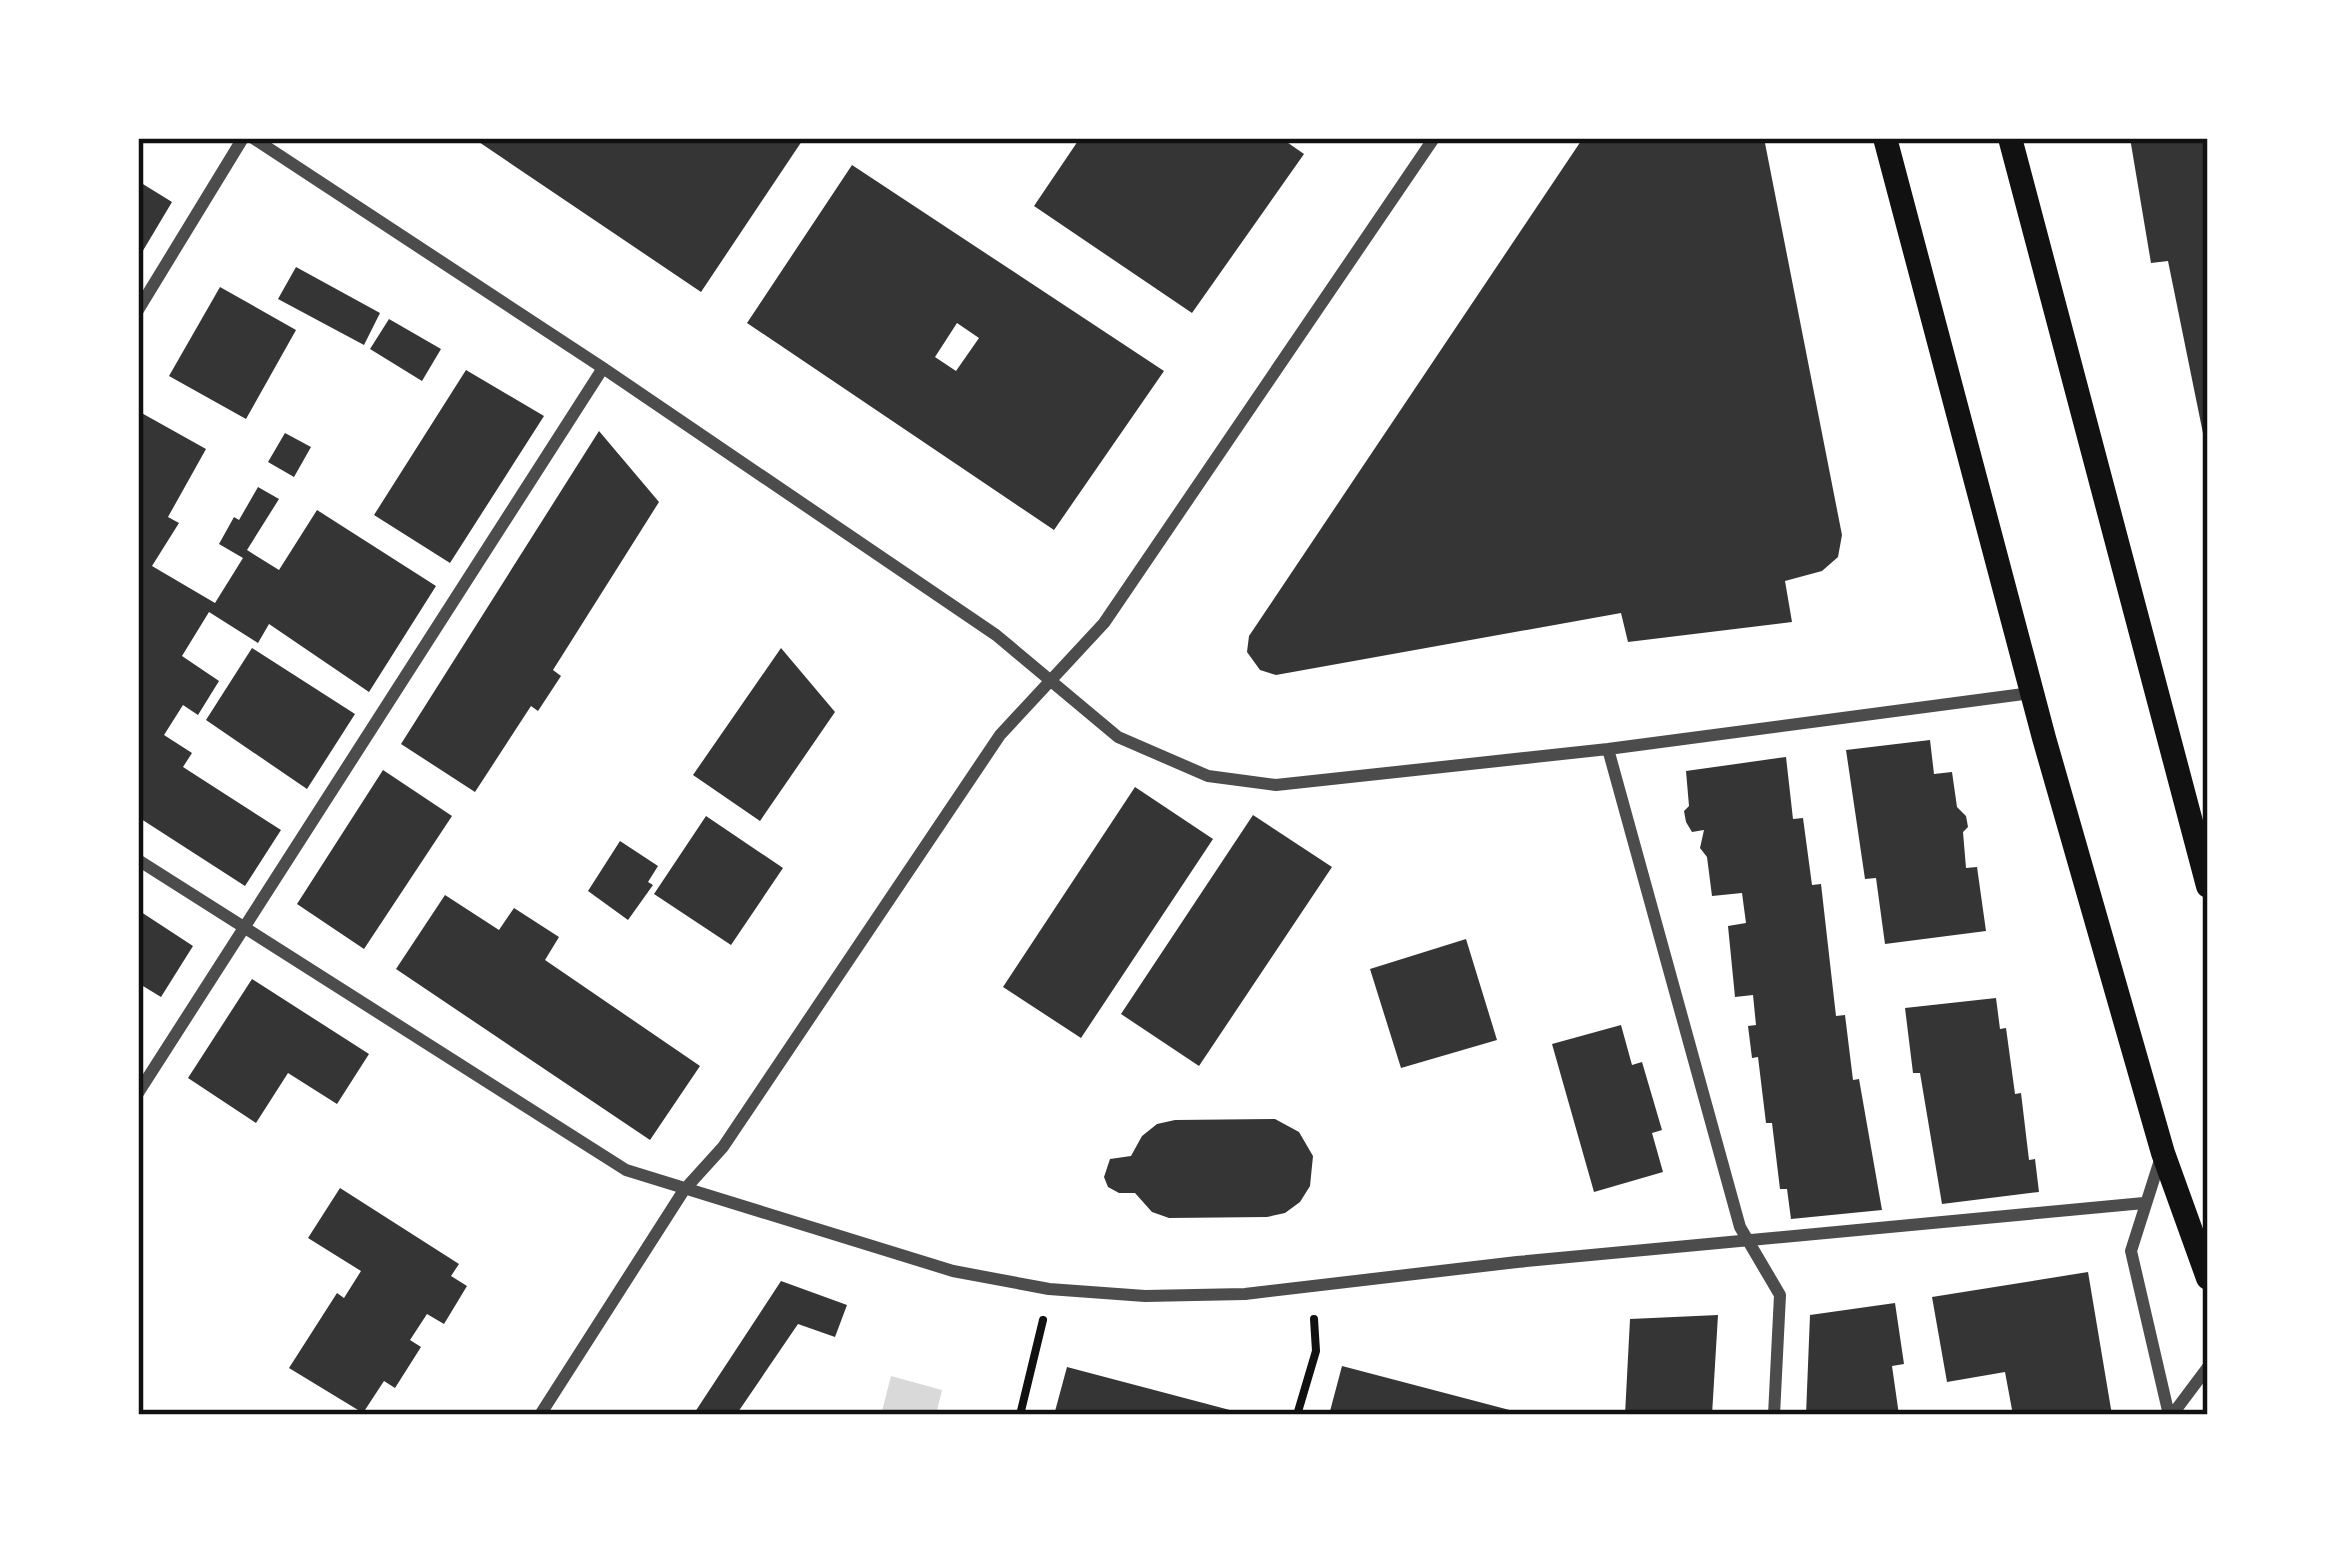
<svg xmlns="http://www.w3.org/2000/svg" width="2346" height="1553" viewBox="0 0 2346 1553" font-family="'Work Sans',sans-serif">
  <rect width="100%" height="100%" fill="#fff"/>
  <!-- water -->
  <path fill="#d9d9d9" d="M 891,1376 L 942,1390 L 936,1415 L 881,1415 Z"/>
  <!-- building -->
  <path fill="#353535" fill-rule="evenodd" d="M 473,138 L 804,138 L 701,292 Z
    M 1080,138 L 1281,138 L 1304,154 L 1192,313 L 1034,206 Z
    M 1583,138 L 1764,138 L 1842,535 L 1838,557 L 1822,571 L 1785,581 L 1792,622 L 1628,642 L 1621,613 L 1276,675 L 1260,670 L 1247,652 L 1249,636 Z
    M 2130,138 L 2208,138 L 2208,458 L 2168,261 L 2151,263 Z
    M 852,165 L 1164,371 L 1054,530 L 747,323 ZM 957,323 L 979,338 L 956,371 L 935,357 Z
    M 138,181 L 172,202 L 138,259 Z
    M 296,267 L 380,313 L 364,345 L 278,299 Z
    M 220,287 L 296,330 L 246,419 L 169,376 Z
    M 389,319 L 441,349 L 422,381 L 370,349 Z
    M 466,370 L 544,416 L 450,563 L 374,515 Z
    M 138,411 L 206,449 L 168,517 L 179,523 L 152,566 L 215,603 L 243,558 L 219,544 L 234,517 L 239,520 L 258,487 L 279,499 L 247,550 L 279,570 L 317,510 L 436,586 L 369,692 L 269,624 L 258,643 L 209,612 L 182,656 L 219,681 L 198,715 L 183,705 L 164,735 L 192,753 L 183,767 L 281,830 L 245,886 L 138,817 Z
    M 599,431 L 659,502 L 553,670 L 561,676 L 538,711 L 531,706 L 475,792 L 401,744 Z
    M 285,433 L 311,447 L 294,477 L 268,462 Z
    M 252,648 L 355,714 L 307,789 L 206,720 Z
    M 781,648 L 835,712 L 760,821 L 693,775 Z
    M 1930,740 L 1934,774 L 1952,772 L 1957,807 L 1966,816 L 1968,827 L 1963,832 L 1966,868 L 1977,867 L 1986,931 L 1885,944 L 1876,878 L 1865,879 L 1846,750 Z
    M 1786,757 L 1793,819 L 1803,818 L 1812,885 L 1821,884 L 1836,1016 L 1845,1015 L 1853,1080 L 1859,1079 L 1882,1210 L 1791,1219 L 1787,1189 L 1780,1189 L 1772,1123 L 1766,1123 L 1758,1057 L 1752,1058 L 1748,1026 L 1756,1025 L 1753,995 L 1735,997 L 1728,926 L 1746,923 L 1742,893 L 1712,896 L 1707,857 L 1700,848 L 1704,830 L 1692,832 L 1686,822 L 1684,811 L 1689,806 L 1686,771 Z
    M 383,770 L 452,816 L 364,949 L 297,904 Z
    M 1135,787 L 1213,839 L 1081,1038 L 1003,987 Z
    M 1253,815 L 1332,867 L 1199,1066 L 1121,1014 Z
    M 706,816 L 783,868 L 731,945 L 654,894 Z
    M 620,841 L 658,866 L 648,882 L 653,885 L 628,920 L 588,891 Z
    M 445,895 L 499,930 L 514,908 L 559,937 L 545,960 L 700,1066 L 650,1140 L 396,969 Z
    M 138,910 L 193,946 L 161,997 L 138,983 Z
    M 1466,939 L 1497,1040 L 1401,1068 L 1370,969 Z
    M 252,979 L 369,1054 L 337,1104 L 288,1073 L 256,1123 L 188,1078 Z
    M 1996,998 L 2000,1029 L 2006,1028 L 2015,1094 L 2021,1093 L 2029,1160 L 2035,1159 L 2039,1192 L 1942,1204 L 1920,1073 L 1913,1073 L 1905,1008 Z
    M 1621,1025 L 1632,1065 L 1642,1062 L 1662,1130 L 1652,1133 L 1663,1172 L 1594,1192 L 1552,1044 Z
    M 1275,1119 L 1299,1132 L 1313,1156 L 1310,1186 L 1300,1202 L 1285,1213 L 1267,1217 L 1169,1218 L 1152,1212 L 1135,1193 L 1119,1193 L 1108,1187 L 1104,1177 L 1110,1159 L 1131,1156 L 1142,1136 L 1157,1124 L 1175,1120 Z
    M 340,1188 L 459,1264 L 451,1276 L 467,1286 L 444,1324 L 427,1314 L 410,1340 L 421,1347 L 395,1388 L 384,1381 L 363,1413 L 289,1368 L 337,1293 L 344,1298 L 361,1271 L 308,1238 Z
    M 2088,1272 L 2112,1415 L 2048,1415 L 2047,1410 L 2013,1415 L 2005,1372 L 1947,1382 L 1932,1297 Z
    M 781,1281 L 847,1305 L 835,1337 L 798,1324 L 736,1415 L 693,1415 Z
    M 1895,1303 L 1904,1364 L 1892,1366 L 1899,1415 L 1806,1415 L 1810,1315 Z
    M 1718,1315 L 1712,1415 L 1625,1415 L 1630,1319 Z
    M 1342,1366 L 1521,1413 L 1521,1415 L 1329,1415 Z
    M 1067,1367 L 1245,1414 L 1245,1415 L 1054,1415 Z"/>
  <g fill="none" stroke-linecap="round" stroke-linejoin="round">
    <!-- path -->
    <path stroke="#111" stroke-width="8" d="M 1020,1415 L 1043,1320
      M 1297,1415 L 1316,1351 L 1314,1319"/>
    <!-- minor -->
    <path stroke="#4c4c4c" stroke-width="12" d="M 253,138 L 603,368 L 996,635 L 1118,737 L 1208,776 L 1276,785 L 1608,749 L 2031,693
      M 138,310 L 243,138
      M 1608,749 L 1740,1227 L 1780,1295 L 1774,1415
      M 138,860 L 626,1170 L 953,1271 L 1049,1289 L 1145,1296 L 1245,1294 L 1517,1262 L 2144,1203
      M 138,1093 L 603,368
      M 2160,1160 L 2131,1251 L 2169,1415
      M 540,1415 L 684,1190 L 723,1147 L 1000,735 L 1104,623 L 1434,138
      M 2172,1415 L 2208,1367"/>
    <!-- secondary -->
    <path stroke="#111" stroke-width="24" d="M 1885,138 L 2044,738 L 2163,1153 L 2208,1278
      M 2010,138 L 2208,886"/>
  </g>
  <!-- border -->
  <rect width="2346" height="1553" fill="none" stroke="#ffffff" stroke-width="282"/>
  <rect x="141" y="141" width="2064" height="1271" fill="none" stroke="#111" stroke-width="4.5"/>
</svg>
